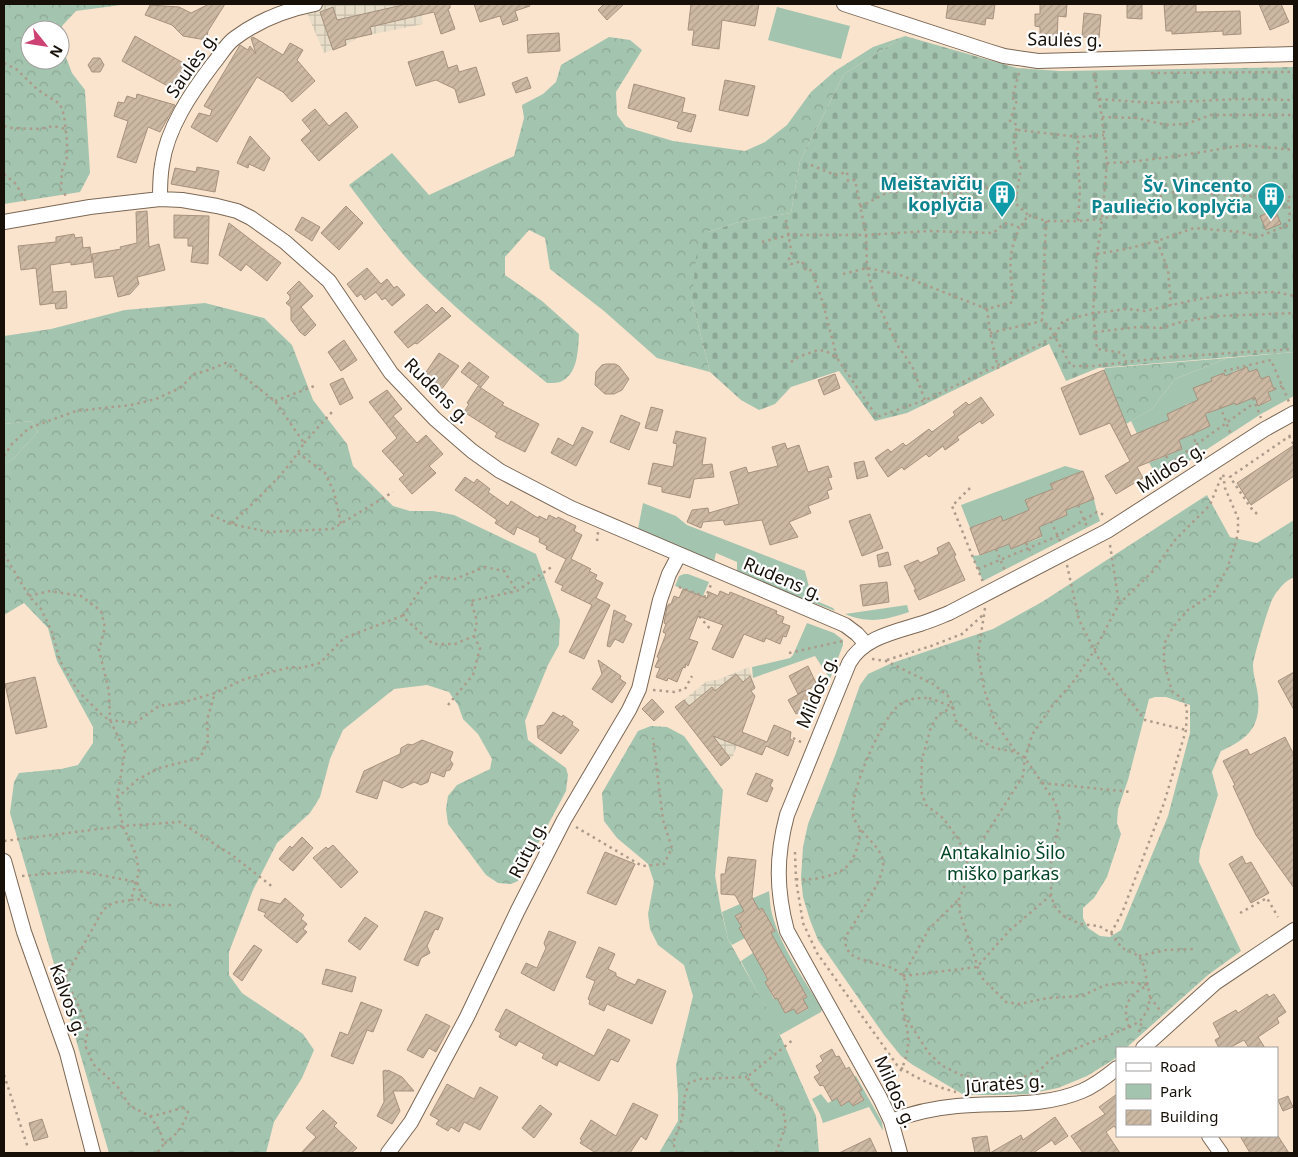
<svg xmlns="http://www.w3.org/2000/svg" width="1298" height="1157" viewBox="0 0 1298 1157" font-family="'Noto Sans',sans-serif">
  <defs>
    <pattern id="industrial-grid" width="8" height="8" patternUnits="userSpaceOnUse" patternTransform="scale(1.25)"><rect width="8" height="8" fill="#e7ddc8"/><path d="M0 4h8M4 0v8" fill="none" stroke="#c5bdaa"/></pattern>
    <pattern id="forest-crowns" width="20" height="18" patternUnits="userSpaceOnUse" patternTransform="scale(1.25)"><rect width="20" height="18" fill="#a3c4af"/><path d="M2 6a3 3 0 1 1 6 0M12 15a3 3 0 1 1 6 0" fill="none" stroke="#8ca795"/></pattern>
    <pattern id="cemetery-stones" width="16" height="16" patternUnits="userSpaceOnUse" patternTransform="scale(1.25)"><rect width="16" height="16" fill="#a3c4af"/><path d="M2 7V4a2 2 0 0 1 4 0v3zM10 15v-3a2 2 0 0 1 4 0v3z" fill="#8ca795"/></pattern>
    <pattern id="building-hatch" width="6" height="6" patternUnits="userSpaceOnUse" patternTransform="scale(1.25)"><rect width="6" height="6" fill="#cdb9a3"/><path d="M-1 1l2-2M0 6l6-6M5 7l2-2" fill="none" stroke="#af9e8b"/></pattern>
  </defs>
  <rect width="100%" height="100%" fill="#fae4ce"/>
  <!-- industrial -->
  <path fill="url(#industrial-grid)" d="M 315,4 L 420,4 L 423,24 L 359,37 L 346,45 L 324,53 L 304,6 Z
    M 749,667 L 755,688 L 751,691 L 755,696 L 733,756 L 721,766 L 675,707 L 707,681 L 717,680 Z"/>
  <!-- green -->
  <path fill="#a3c4af" d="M 777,7 L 850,26 L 841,59 L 768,40 Z
    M 1294,352 L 1294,396 L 1261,414 L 1160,480 L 1149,463 L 1182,449 L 1179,440 L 1210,426 L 1205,415 L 1234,400 L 1236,405 L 1255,397 L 1258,406 L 1271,401 L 1268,392 L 1274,390 L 1269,376 L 1261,379 L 1257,369 L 1249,372 L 1247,367 L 1233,372 L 1226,379 L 1224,373 L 1211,378 L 1213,383 L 1193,388 L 1198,400 L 1185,405 L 1186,409 L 1167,414 L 1169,420 L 1149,429 L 1138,436 L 1131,421 L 1152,409 L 1175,379 L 1228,358 Z
    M 31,421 L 38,432 L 13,459 L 4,464 L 4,424 Z
    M 1065,466 L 1083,471 L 1051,484 L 1053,489 L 1025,500 L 1029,510 L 1003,521 L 1000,516 L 970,528 L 961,505 Z
    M 1094,499 L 1097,512 L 1100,521 L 983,581 L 972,556 L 981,555 L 1009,544 L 1011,549 L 1042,537 L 1039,527 L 1067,515 L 1066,510 Z
    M 643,503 L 676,516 L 687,525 L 805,571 L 812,599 L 833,608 L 835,611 L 737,573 L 737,562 L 716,553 L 714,562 L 638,529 Z
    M 684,574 L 688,574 L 709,582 L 703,596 L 675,586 L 679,576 Z
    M 907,605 L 909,612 C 885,620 869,624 845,614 Z
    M 807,623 L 834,633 L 843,640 L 843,645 L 830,679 L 815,656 L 753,678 L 752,667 L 790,658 L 793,655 Z
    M 769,891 C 770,898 770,907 772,914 C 781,948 804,979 822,1009 L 821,1012 L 780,1035 L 741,961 L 753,953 L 758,961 L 766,957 L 772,968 L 764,973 L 768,980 L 765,982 L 774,999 L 777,998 L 785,1013 L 794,1009 L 797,1014 L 808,1009 L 803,999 L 807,997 L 771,933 L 775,931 L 762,908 L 759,910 L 754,901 L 743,908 L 744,911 L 735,916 L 742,927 L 739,928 L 745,938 L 732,945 L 728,939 L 722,912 Z
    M 856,1076 L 882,1122 L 883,1131 L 869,1107 L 823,1123 L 820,1114 L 812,1099 L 821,1094 L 828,1103 L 837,1098 L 841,1106 L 849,1101 L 853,1106 L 864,1100 L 859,1092 L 862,1090 L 854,1077 Z"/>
  <!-- forest -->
  <path fill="url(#forest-crowns)" fill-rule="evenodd" d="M 4,4 L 128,4 L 76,11 L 62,26 L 62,47 L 72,73 L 85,90 L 90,173 L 80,192 L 4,204 ZM 30,30 L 60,30 L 60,60 L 30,60 Z
    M 905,36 L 844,74 L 800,161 L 791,213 L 739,222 L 708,232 L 692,301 L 710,372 L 657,358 L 604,311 L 550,269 L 545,238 L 529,230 L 505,257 L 505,275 L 542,301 L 579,334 C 578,350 578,375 560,382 C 557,383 551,383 547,383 C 505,349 462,315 423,276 C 396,249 373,216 349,185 L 392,153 L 429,195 L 514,156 L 524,118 L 522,105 L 543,94 L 556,82 L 561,65 L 609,37 L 630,40 L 642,50 L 616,92 L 617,115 L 626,127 L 673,141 L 745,151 L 765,142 L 787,125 L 811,92 L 835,71 L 873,47 Z
    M 205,303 L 264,318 L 292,345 L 313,400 L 347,444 L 353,466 L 393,506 L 410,511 L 433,511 L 454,515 L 536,554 L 560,620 L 559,645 L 548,665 L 525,721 L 528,740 L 566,768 L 568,775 L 566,791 L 518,881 L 511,884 L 498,883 L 486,875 L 448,824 L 446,809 L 448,796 L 457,785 L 490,769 L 492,759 L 478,734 L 463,719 L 458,705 L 449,692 L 427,685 L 394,689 L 343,730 L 330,759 L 320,797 L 310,813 L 277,843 L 253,890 L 229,952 L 229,975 L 242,993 L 303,1034 L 314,1050 L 302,1078 L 274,1122 L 266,1153 L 109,1153 L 10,813 L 14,782 L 19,773 L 61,769 L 78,765 L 93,743 L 93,727 L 57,661 L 48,628 L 24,603 L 4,615 L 4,464 L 13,459 L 38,432 L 31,421 L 4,424 L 4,336 L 51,329 L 125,310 Z
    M 1228,358 L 1175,379 L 1152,409 L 1126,424 L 1104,370 L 1105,368 Z
    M 1207,495 L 1230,537 L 1257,543 L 1294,520 L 1294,577 C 1286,580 1277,590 1273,598 C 1269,604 1253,659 1253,665 C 1253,675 1257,686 1258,696 C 1261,727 1248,739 1221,751 L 1212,772 L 1218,795 L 1200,850 L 1199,862 L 1241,951 L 1208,975 L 1126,1048 L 1117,1048 L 1117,1056 L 1113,1060 L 1087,1076 L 1058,1088 L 1028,1094 L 996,1095 L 964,1095 L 913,1065 L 901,1056 L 884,1035 L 818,940 L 810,920 L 803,897 L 801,878 L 803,847 L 808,824 L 836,753 L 860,685 L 868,674 L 892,663 L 993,629 L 1042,602 ZM 1155,697 L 1166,697 L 1190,705 L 1190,733 L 1168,816 L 1121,930 L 1110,937 L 1100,936 L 1088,928 L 1083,918 L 1083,908 L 1094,898 L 1107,877 L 1121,834 L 1117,823 L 1118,809 L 1128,780 L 1149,699 Z
    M 651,726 L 667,727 L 684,736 L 723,790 L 715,875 L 721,910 L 728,939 L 775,1024 L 816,1116 L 819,1153 L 659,1153 L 678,1121 L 678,1095 L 676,1065 L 693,996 L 684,965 L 658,945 L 650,929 L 648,914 L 654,882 L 648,864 L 617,838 L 604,821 L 602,793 L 638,731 Z"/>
  <!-- cemetery -->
  <path fill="url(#cemetery-stones)" d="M 905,36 L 1017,68 L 1060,71 L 1294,67 L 1294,352 L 1098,368 L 1066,381 L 1049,344 L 907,413 L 875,421 L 839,371 L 791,387 L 775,404 L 759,410 L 741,400 L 710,372 L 692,301 L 696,257 L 708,232 L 739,222 L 791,213 L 800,161 L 844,74 Z"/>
  <!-- building -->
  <path fill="url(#building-hatch)" stroke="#a5917d" d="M 209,4 L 225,4 L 208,31 L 206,40 L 183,36 L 172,25 L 145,15 L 150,5 L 179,7 L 191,13 Z
    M 407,4 L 450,4 L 450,8 L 448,9 L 455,29 L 441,34 L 434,12 L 370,27 L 372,34 L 345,40 L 346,45 L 333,50 L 320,12 L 333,7 L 337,20 Z
    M 474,4 L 529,4 L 530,6 L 515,11 L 518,20 L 503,25 L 500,16 L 480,22 Z
    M 604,4 L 624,4 L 607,20 L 598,10 Z
    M 691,4 L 759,4 L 755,26 L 722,20 L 719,49 L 692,45 L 694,30 L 688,30 Z
    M 948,4 L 995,4 L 993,19 L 986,18 L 985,25 L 946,18 Z
    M 1040,4 L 1067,4 L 1066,17 L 1058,16 L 1057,40 L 1040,39 L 1040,27 L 1035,26 L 1035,14 L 1040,14 Z
    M 1127,4 L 1142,4 L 1142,19 L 1127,18 Z
    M 1164,4 L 1196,4 L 1196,12 L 1240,11 L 1241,34 L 1223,35 L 1223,31 L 1172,34 L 1172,31 L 1166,31 Z
    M 1259,4 L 1281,4 L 1289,22 L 1270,30 Z
    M 1084,13 L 1101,15 L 1099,38 L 1082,37 Z
    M 559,33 L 560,51 L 528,53 L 527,35 Z
    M 135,36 L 189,66 L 175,90 L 122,61 Z
    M 253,37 L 283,55 L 290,43 L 303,50 L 297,60 L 315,81 L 292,102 L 283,92 L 257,77 L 217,142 L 191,127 L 199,113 L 210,116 L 212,110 L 204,106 L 240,45 L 248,50 L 250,46 L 256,54 L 251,38 Z
    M 443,51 L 448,68 L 457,65 L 459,72 L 476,67 L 485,95 L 459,103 L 455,89 L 436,80 L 416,86 L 408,62 Z
    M 93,58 L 100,58 L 104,65 L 100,72 L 92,72 L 88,65 Z
    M 527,77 L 531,88 L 516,93 L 512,83 Z
    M 725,80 L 755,86 L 748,116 L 719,110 Z
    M 634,84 L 685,98 L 682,112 L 696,115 L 691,132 L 677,128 L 679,122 L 628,108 Z
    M 137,94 L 175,105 L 160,132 L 148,127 L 136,163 L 117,157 L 128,121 L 114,116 L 118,102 L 124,103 L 127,96 L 136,99 Z
    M 315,109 L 329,126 L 346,112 L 358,127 L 319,161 L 301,140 L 311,131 L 302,120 Z
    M 250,136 L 270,158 L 264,171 L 249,164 L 248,168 L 237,163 Z
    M 197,167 L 219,171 L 215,192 L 171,184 L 175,168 L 196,172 Z
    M 346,206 L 363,223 L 339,250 L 321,233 Z
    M 1275,210 L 1281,224 L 1266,230 L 1260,216 Z
    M 147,211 L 149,247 L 159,244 L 165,270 L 137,277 L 139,284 L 130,294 L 118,297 L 113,276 L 95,278 L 92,254 L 121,249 L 120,247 L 137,243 L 136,212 Z
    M 174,215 L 209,216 L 208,264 L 191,262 L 193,246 L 188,246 L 188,238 L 174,238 Z
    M 302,217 L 320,227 L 312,241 L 295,230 Z
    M 229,223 L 281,263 L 267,281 L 246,264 L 241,271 L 219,255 Z
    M 74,234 L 75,238 L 82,237 L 83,248 L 90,247 L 92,262 L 71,265 L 71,262 L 50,265 L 53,292 L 66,291 L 67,308 L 56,309 L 55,303 L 40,305 L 36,268 L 21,270 L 18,246 L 56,242 L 56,237 Z
    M 367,268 L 381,284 L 387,279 L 394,288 L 397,286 L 405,295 L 392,306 L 385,298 L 382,300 L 376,292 L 365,300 L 361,294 L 357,297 L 347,284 Z
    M 299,281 L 313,296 L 301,307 L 316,325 L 305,336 L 300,332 L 291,320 L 291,307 L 286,303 L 290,299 L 290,296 L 287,293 Z
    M 427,304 L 436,313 L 442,307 L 451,316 L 417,344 L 415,343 L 408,348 L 394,332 Z
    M 344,340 L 357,360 L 341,371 L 328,352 Z
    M 439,353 L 459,366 L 438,394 L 420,381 Z
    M 469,362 L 489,377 L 481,387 L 461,372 Z
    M 606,364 L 615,364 L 619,366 L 629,379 L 622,390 L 614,394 L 605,394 L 595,385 L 596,372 L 602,365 Z
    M 1247,367 L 1249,372 L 1257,369 L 1261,379 L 1269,376 L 1274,390 L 1268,392 L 1271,400 L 1258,406 L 1255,397 L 1236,405 L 1235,403 L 1205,414 L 1210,426 L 1179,440 L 1182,449 L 1137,467 L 1143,478 L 1116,494 L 1105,476 L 1130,461 L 1113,429 L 1110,423 L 1080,435 L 1061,388 L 1104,370 L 1131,436 L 1169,420 L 1167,414 L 1198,400 L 1193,388 L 1212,381 L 1211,378 L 1224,373 L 1225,376 Z
    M 835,374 L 840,388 L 824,395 L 818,380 Z
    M 343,378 L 353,398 L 340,405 L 330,384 Z
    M 478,386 L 504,403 L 502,405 L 539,424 L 525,452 L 495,437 L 497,433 L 464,412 L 469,404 L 467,403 Z
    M 387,390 L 402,409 L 393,416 L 417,443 L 426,435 L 443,454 L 429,466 L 436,473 L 412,494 L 399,479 L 404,475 L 382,451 L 397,438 L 369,402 Z
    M 981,397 L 994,415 L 982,424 L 980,421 L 957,437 L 959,440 L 945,450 L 943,446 L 929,457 L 926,454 L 904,470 L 902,467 L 888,477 L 875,458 L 888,449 L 891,452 L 903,443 L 906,446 L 929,429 L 932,432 L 955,415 L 953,412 L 966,402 L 969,405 Z
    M 651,407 L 663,410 L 657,431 L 645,428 Z
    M 621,415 L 640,423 L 629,450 L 610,442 Z
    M 582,427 L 593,432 L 576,466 L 551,453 L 558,438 L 573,446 Z
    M 676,431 L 706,438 L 702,465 L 712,464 L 714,477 L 694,479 L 690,498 L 662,492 L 662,487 L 648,484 L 653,463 L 673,467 L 677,444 L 673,443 Z
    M 785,443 L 787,449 L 799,445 L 808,472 L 828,466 L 832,477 L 828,478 L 832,489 L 827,491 L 829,498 L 808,506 L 811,513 L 789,522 L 798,537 L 770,545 L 762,520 L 725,525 L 723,520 L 703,522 L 701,528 L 687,522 L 692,510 L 708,508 L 709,513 L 739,504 L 730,472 L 746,467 L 748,473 L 778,466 L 772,447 Z
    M 1294,445 L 1294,476 L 1251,505 L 1237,483 Z
    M 864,461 L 868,476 L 857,479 L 854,463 Z
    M 1083,471 L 1094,499 L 1066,510 L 1067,515 L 1039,527 L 1042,536 L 1011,549 L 1009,544 L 980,555 L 970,528 L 1001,516 L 1003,521 L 1029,510 L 1025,500 L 1053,489 L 1050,484 Z
    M 465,477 L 474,483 L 477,479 L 490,489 L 488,492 L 508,506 L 511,501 L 538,518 L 539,516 L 547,520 L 549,515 L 557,519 L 558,517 L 576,526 L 574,531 L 582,535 L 571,559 L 591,569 L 589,571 L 597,575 L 595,579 L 603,583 L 596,598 L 610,605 L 584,659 L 569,652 L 592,605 L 561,590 L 563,586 L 555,582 L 566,559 L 546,549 L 547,546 L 539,542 L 540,538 L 517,527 L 514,535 L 495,523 L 497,520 L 455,490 Z
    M 870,514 L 883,548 L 862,556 L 849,521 Z
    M 949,542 L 956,555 L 954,556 L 965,580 L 919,600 L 914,590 L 916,590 L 904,566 L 918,560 L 920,563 L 939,554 L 937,548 Z
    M 888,552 L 891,565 L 879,567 L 877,555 Z
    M 887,582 L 889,602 L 863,606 L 860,585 Z
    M 683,589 L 707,598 L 709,592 L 718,596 L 720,591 L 729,595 L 730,592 L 777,611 L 776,614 L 784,617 L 782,623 L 790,626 L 786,637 L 783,636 L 780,644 L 766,638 L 764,642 L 744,634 L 733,658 L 712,649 L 723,625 L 698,616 L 689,639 L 698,642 L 688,666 L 686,664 L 685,668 L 683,667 L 677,682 L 668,678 L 667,681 L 656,677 L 660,668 L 655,667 L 659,658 L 657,657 L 666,634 L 663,632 L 666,624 L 664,623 L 667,607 L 669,604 L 671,604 L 674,596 L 679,598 Z
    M 614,610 L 626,616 L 624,620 L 632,624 L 623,643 L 615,639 L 610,647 L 607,646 Z
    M 598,660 L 621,676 L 620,679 L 626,683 L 612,703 L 592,689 L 602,674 Z
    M 808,666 L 817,685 L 807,690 L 815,704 L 796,714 L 788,700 L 806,690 L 798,694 L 789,676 Z
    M 1294,672 L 1294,710 L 1278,681 Z
    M 736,674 L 743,682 L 750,676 L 755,688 L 751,691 L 755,696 L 742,732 L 767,742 L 774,725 L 791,732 L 790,739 L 794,741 L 788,756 L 766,746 L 762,755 L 713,736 L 730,758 L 721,766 L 675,707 L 684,700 L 689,706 L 712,687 L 715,691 Z
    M 35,677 L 47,727 L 16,734 L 5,684 Z
    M 652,699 L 664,712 L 654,721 L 642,709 Z
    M 553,712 L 562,717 L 563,715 L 573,722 L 572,725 L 579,730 L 561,754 L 538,738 L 537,726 L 544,725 Z
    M 1285,737 L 1294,755 L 1294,888 L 1256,835 L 1233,786 L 1235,785 L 1223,761 L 1247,749 L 1250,755 Z
    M 422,740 L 453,752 L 450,760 L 453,764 L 450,770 L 446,771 L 444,777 L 431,772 L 428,782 L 421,785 L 414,782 L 402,788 L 383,780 L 377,799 L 356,792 L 364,771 L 400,754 L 401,748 L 408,744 L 412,745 Z
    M 756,773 L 773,780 L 770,786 L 773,788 L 767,802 L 747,794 Z
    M 302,837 L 313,848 L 293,871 L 279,859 L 290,846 L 292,848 Z
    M 333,845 L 358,872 L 341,888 L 313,858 L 326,847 L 328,849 Z
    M 605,852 L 635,864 L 616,905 L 587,893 Z
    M 1242,856 L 1246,864 L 1251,862 L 1269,893 L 1251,903 L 1229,864 Z
    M 728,857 L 756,860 L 752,897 L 759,910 L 762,908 L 775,931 L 771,933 L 807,997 L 803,999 L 808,1008 L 797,1014 L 794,1009 L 785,1013 L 777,998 L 775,999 L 765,982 L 768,980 L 764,972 L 739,928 L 742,927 L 735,916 L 744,911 L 735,895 L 721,894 L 721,874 L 725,874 Z
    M 285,898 L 304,915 L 301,919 L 307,924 L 303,929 L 307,932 L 297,943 L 264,916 L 266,913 L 258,910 L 261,899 L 280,904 Z
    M 425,911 L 443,918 L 438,930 L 435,929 L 427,946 L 430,953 L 421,958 L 418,966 L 404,960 Z
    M 365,917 L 378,926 L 360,950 L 348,941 Z
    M 549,931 L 576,942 L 554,991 L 521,973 L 526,963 L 537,968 L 546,948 L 544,943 Z
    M 254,945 L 262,950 L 242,981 L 233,974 Z
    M 599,947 L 615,954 L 608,969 L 616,973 L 616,976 L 635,985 L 638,979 L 666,991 L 652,1024 L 607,1004 L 604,1011 L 589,1004 L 590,1001 L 588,999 L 595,981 L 586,977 Z
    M 326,969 L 356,977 L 352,992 L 322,984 Z
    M 1267,994 L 1269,997 L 1274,994 L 1286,1012 L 1277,1018 L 1279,1023 L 1258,1037 L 1265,1048 L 1249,1048 L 1244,1040 L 1229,1048 L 1219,1048 L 1215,1040 L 1220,1037 L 1213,1023 L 1236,1010 L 1238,1013 Z
    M 361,1002 L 382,1010 L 373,1032 L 367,1030 L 353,1064 L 331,1056 L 340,1032 L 348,1035 Z
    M 506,1009 L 594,1056 L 608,1029 L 630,1040 L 618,1062 L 611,1059 L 599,1081 L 559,1061 L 557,1066 L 542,1058 L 544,1054 L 519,1041 L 516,1046 L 499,1037 L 501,1033 L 495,1030 Z
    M 426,1014 L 450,1026 L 436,1052 L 429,1048 L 423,1058 L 407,1050 Z
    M 832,1049 L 836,1057 L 839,1056 L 846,1069 L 849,1067 L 862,1090 L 859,1092 L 864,1100 L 853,1106 L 849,1101 L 841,1106 L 837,1098 L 832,1101 L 823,1085 L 820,1086 L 814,1077 L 820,1073 L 816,1066 L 823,1061 L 820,1056 Z
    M 386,1070 L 387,1072 L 388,1070 L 402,1077 L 414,1091 L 393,1091 L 400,1111 L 392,1124 L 377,1116 L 384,1102 L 383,1071 Z
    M 447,1084 L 474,1099 L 480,1087 L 498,1097 L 480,1130 L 464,1122 L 459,1132 L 451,1127 L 448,1131 L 436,1124 L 439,1120 L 430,1115 Z
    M 1117,1094 L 1117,1130 L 1114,1126 L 1106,1132 L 1120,1153 L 1083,1153 L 1071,1136 L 1105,1114 L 1099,1107 Z
    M 1288,1096 L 1293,1107 L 1283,1111 L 1278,1100 Z
    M 633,1103 L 658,1115 L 646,1140 L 641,1136 L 630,1153 L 596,1153 L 580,1143 L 582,1140 L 580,1139 L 591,1120 L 616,1136 Z
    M 540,1105 L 552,1114 L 534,1138 L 522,1128 Z
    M 323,1110 L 337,1123 L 334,1126 L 357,1148 L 351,1153 L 301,1153 L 316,1137 L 306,1128 Z
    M 1055,1117 L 1068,1136 L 1055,1145 L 1052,1140 L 1033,1153 L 990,1153 L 1021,1135 L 1023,1140 Z
    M 42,1119 L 48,1137 L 34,1141 L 29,1123 Z
    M 987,1136 L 990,1153 L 975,1153 L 972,1138 Z
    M 1240,1136 L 1278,1136 L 1289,1153 L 1250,1153 Z
    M 870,1138 L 877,1153 L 839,1153 Z"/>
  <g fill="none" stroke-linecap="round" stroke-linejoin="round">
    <!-- minor casing -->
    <g stroke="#7b6855" stroke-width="16">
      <path id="minor" d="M 844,4 L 988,51 L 1004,56 L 1038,61 L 1294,54
        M 160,199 C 160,188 160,176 162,165 C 167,128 191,93 213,64 C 220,56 226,44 235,38 C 259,20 285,10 315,4
        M 4,222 L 90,207 L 160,199 L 182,200 L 217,206 L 237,211 L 251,218 L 285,242 L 329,281 L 391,373 L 435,419 L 472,451 L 500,471 L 571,508 L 845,625 L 857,634 L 866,644
        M 4,861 L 24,932 L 67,1053 L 93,1153
        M 1143,1048 L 1215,983 L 1294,930
        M 891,1121 C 912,1113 935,1108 957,1106 C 999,1102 1042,1108 1082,1091 C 1094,1086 1106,1077 1117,1068
        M 1209,1136 L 1221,1153
        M 388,1153 L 411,1122 L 467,1017 L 518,910 L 564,820 L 629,710 L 639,689 L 660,600 L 669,574 L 679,555
        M 900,1153 L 891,1121 L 880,1098 L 787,931 C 776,890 776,856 787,815 L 849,663 C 863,638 894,632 920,624 C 930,621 939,617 949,613 L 1107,531 L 1265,429 L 1294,413"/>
    </g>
    <!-- path -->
    <path stroke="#ac9b8a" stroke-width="2.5" stroke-dasharray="2.5 4" stroke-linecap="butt" d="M 4,63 L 16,69 L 38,90 L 60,104 L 64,115 L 67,141 L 67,157 L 62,171 L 61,190 L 67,197
      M 1019,73 L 1012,98 L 1017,100 L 1010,121 L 1017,125 L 1014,143 L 1021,168 L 1015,203 L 1028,215
      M 1094,73 L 1102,117 L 1107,163 L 1102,219 L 1097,254 L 1093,313 L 1097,349 L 1123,353 L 1126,361
      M 1151,73 L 1294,72
      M 1099,99 L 1153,103 L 1240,99 L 1294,100
      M 1102,117 L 1137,118 L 1166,125 L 1186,124 L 1211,115 L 1294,115
      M 4,126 L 12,128 L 40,129 L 53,126 L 66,129
      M 1018,130 L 1079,137 L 1104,135
      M 1107,163 L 1129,162 L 1178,156 L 1244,145 L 1294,150
      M 811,165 L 835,175 L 847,172 L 848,181 L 855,180 L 866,235 L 867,268 L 874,296 L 898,346 L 912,366 L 925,400
      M 4,174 L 16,184 L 27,204
      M 860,207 L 888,192 L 928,191 L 954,194 L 987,188 L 1018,188
      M 786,220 L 792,256 L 789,259 L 791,264 L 802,261 L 806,271 L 812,270 L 823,303 L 837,358
      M 1046,221 L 1042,321 L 1049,326 L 1071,366 L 1094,366 L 1170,357 L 1294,349
      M 1078,221 L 1080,190 L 1077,151 L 1079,137
      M 1157,241 L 1168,270 L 1171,305
      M 762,242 L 789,235 L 866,235 L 928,231 L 993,233 L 1004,224 L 1008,223 L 1020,228 L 1028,215 L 1046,221 L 1078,221 L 1102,219 L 1144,206 L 1168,192 L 1288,198 L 1294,194
      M 1097,254 L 1126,249 L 1157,241 L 1194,228 L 1241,232 L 1258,237 L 1288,225 L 1290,218 L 1288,198
      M 843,274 L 867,268 L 900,275 L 987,309 L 1013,302 C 1011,273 1006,254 1020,228
      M 987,309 L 990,333 L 999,372
      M 1095,332 L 1138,327 L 1162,328 L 1181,322 L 1217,316 L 1294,313
      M 990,333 L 1042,321
      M 791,362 L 798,357 L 818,350 L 826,351 L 837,358 L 877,417 L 928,399 L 1041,344 L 1055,335 L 1063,321 L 1093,313 L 1127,309 L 1145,311 L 1199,299 L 1239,293 L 1276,292 L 1294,296
      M 1224,371 L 1271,360 L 1289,402
      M 1274,389 L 1282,386
      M 1253,398 L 1261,418
      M 275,401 L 317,385
      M 1220,406 L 1231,435
      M 1193,433 L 1196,445 L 1202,454
      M 1289,436 L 1294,445
      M 304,443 L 332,412
      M 298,453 L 325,473 L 334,492 L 341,524
      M 4,456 L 12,444 L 29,428 L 76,411 L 131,405 L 156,399 L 180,388 L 194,374 L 206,371 L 226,363 L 275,401 L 304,443 C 285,475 257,499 231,524
      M 1166,456 L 1175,472
      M 1154,475 L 1254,403
      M 970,488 L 952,506 L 983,582
      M 1078,505 L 1087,527
      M 1257,514 L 1251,508 L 1230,477 L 1294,433
      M 211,515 L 231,524 L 269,532 L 332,529 L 393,492
      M 1051,521 L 1060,541
      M 597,541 L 598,532
      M 1026,543 L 1032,555
      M 1110,545 L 1119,604
      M 996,549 L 1005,571
      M 4,554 L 29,596 L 41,609 L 52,632 L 60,661 L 77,690 L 103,716 L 110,720 L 125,751 L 117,798 L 123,826 L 136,855 L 139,872 L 131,900 L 112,903 L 103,910 L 65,978 L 82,1013 L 88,1030 L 85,1045 L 93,1064 L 117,1086 L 130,1106 L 150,1116 L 160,1131 L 164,1144 L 157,1153
      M 1067,565 L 1079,620 L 1102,665 L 1145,720 L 1186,730
      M 978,569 L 1058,536 L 1097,512 L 1105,515
      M 679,587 L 706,597 L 712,582
      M 29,596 L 49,591 L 81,596 L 101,611 L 105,627 L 99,650 L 109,691 L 110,720 L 135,723 L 159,706 L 181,703 L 215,693 L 245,679 L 291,667 L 301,668 L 320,663 L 344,638 L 402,616 L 433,644 L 455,644 L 474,636 L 477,621 L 471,601 L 517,591 L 553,566
      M 985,608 L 978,654 L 984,689 L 995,722 L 1015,751
      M 700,610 L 699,616 L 711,630
      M 403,616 L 422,587 L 432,576 L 455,579 L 485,567 L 504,571 L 517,591
      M 789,653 L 843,641
      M 872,659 L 886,661 L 933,684 L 948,696 L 953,707 L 938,715 L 931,727 L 922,759 L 921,791 L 926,805 L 943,818 L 959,840 L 969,867 L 966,883 L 959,899 L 960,913 L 981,977 L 1006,1002 L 1019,1004 L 1048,998 L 1082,996 L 1105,985 L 1130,982 L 1147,985
      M 887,660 L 931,646 L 962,634 L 984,614
      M 653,690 L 674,692 L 685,689 L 692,676
      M 929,698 L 953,707 L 955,720 L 973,736 L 994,748 L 1016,752 L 1025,758 L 1055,802 L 1060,819 L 1051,862 L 1051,895 L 1054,905 L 1062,915 L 1080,924 L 1099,926 L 1111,933 L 1122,948 L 1139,956 L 1144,966 L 1150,997 L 1148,1009 L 1142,1019 L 1132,1026 L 1052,1058 L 1040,1070 L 1019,1079 L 1005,1081 L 991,1081 L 961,1075 L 941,1065 L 928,1052 L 903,1013 L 902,1003 L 908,987 L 903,976 L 893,968 L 860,959 L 850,954 L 846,947 L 845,938 C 854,922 886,878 883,861 C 881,845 856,832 853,814 C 849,793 881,721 897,707 C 906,698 917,698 929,698 Z
      M 448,705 L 473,675 L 480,648 L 474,636
      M 793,738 L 803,743
      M 1042,783 L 1131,792
      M 117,798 L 137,780 L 159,768 L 200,758 L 208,741 L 207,720 L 215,693
      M 576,827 L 642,866 L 664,864 L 672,848 L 663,820 L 653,738
      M 4,841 L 123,826 L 180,822 L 232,855 L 274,888
      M 795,852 L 796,880 L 803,923 L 817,953 L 897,1065 C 915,1078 933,1086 956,1092
      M 969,867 L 985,836 L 1023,776 L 1025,758 L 1032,735 L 1052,706 L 1073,682 L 1094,651 L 1119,604 L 1153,571 L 1175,540 L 1210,505 L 1222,475
      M 22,876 L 79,871 L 137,882 L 143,899
      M 796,879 C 809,881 834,877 845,868 C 855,860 860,842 860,829
      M 131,900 L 143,899 L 155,905 L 171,905
      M 1240,913 L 1267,898 L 1278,917
      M 1111,933 L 1122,913 L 1164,803 L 1186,730 L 1187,708 L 1183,699 L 1172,691 L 1164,663 L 1164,644 L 1173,627 L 1188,610 L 1213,594 L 1227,569 L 1236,542 L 1238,531 L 1238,518 L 1225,488 L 1223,473
      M 1139,956 L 1166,950 L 1194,949
      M 903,976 L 977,967 L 1010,930 L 1051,895
      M 903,976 L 929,929 L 959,899
      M 1150,997 L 1162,1013
      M 1129,1027 C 1122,1006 1127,997 1146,986
      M 1139,1032 L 1142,1021
      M 4,1075 L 28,1148
      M 889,1087 C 907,1067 913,1043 904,1018
      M 995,1090 L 1008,1086 L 1018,1080
      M 969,1091 L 979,1077
      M 150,1116 C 162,1115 172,1110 183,1108 L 188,1112 C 184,1126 175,1136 164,1144
      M 677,1153 L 673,1143 L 682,1119 L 685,1095 L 689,1083 L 699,1079 L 747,1077
      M 776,1153 L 786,1125 L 783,1110 L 773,1101 L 757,1092 L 747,1077 L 794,1039"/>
    <!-- minor -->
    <use href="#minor" stroke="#fff" stroke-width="14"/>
  </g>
  <!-- icons -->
  <defs>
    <g id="building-pin" transform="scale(1.4375)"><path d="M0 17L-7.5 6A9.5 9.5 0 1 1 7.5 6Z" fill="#0f9aa8" stroke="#fff"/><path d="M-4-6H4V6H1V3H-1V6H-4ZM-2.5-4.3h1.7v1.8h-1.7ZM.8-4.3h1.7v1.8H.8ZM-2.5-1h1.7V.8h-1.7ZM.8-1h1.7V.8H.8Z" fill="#fff"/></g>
  </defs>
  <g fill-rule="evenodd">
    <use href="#building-pin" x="1002" y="194"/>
    <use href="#building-pin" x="1271" y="196"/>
  </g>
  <g text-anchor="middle" stroke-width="4.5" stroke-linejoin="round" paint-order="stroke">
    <!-- street labels -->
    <g font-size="18" fill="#171008" stroke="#fff">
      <text transform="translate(1065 40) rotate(1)" y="6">Saulės g.</text>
      <text transform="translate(192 65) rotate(-55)" y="6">Saulės g.</text>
      <text transform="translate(437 391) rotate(45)" y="6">Rudens g.</text>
      <text transform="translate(1171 468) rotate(-33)" y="6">Mildos g.</text>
      <text transform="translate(783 579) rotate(23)" y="6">Rudens g.</text>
      <text transform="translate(817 692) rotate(-67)" y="6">Mildos g.</text>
      <text transform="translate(528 850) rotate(-63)" y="6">Rūtų g.</text>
      <text transform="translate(68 1000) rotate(70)" y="6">Kalvos g.</text>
      <text transform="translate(1005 1084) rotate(-4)" y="6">Jūratės g.</text>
      <text transform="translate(895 1092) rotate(66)" y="6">Mildos g.</text>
    </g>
    <!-- culture labels -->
    <g font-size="18" font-weight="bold" fill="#0d838f" stroke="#fff" text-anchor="end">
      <text x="983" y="190">Meištavičių<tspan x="983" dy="21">koplyčia</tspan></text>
      <text x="1252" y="192">Šv. Vincento<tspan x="1252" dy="21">Pauliečio koplyčia</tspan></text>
    </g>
    <!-- park labels -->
    <g font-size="18" fill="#004525" stroke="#fff">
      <text x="1003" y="859">Antakalnio Šilo<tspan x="1003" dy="21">miško parkas</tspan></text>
    </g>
  </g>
  <!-- border -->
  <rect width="1298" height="1157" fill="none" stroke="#171008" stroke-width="10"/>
  <!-- legend -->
  <rect x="1116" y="1047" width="162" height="90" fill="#ffffff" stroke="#a29f9c"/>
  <rect x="1126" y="1063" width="25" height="8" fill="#ffffff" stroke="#a29f9c"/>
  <text x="1160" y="1072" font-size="15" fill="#171008">Road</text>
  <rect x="1126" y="1084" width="25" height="15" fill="#a3c4af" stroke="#a29f9c"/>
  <text x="1160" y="1097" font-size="15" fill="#171008">Park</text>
  <rect x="1126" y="1110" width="25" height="15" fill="url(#building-hatch)" stroke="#a29f9c"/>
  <text x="1160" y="1122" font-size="15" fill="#171008">Building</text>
  <!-- north arrow -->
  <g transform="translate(45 45) rotate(120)"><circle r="24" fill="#ffffff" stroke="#a29f9c"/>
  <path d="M0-4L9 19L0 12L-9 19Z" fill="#cd4173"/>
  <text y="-8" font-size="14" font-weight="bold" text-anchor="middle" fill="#171008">N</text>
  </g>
</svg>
